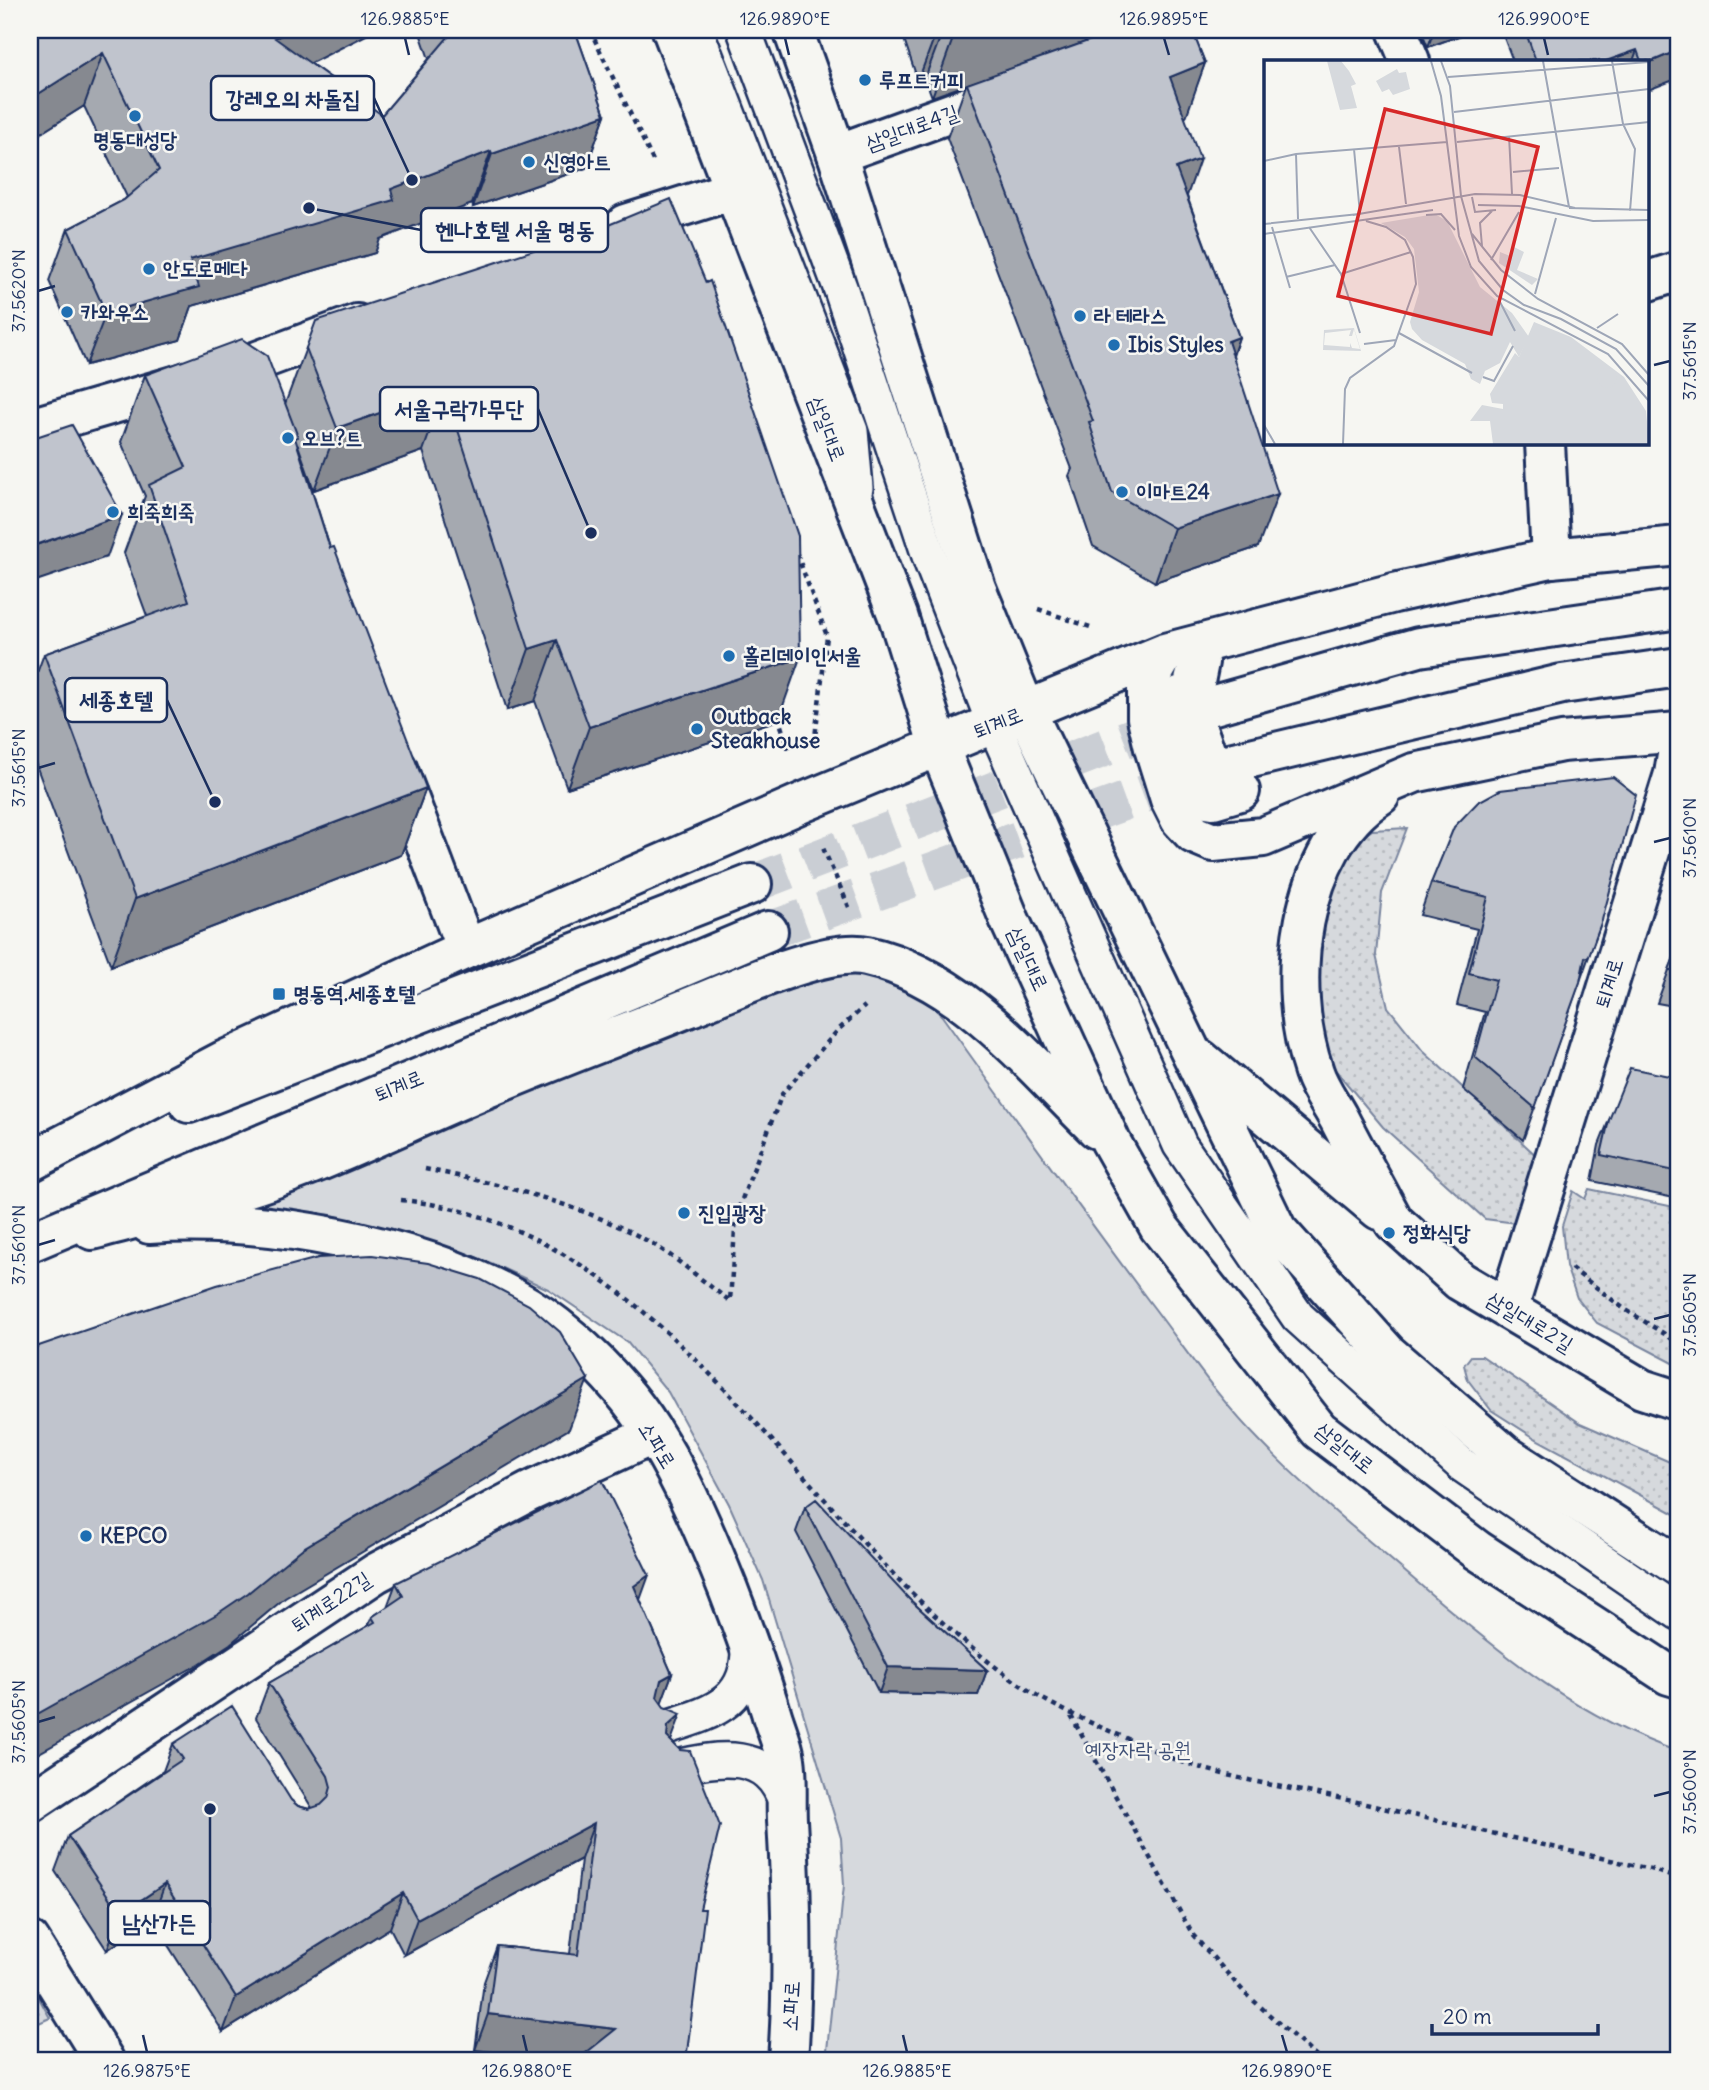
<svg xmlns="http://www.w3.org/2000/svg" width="1709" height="2090" viewBox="0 0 1709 2090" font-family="Delius,'Poor Story',sans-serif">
  <defs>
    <pattern id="grass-dots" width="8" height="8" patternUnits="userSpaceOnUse" patternTransform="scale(1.75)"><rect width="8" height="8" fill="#d6d9dd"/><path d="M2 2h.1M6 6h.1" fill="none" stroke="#b7bbc0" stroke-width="1.8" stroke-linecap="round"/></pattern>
  </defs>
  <rect width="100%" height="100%" fill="#f6f6f2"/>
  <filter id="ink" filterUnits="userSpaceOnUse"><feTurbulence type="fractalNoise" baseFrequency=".0143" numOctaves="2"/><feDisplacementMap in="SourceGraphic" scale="14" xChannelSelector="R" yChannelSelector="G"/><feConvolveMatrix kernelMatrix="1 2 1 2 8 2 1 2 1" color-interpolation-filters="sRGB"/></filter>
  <g filter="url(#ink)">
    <!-- grass -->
    <path fill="url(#grass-dots)" stroke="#78849e" stroke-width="2" d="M 1407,828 L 1382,893 L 1376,955 L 1388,1007 L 1423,1051 L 1553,1171 L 1516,1223 L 1485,1219 L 1383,1127 L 1332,1066 L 1305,973 L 1312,923 L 1349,847 L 1372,830 Z
      M 1589,1189 L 1679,1208 L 1679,1366 L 1597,1323 L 1577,1298 L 1566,1266 L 1562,1226 L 1573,1191 L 1585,1199 Z
      M 1471,1356 L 1482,1356 L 1580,1423 L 1679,1466 L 1679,1516 L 1538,1440 L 1491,1410 L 1468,1380 L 1464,1365 Z
      M 30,1982 L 50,2018 L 30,2027 Z"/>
    <!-- park -->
    <path fill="#d6d9dd" stroke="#78849e" stroke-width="2" d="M 874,971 L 922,996 L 942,1016 C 1010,1111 1078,1206 1148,1300 C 1184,1347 1218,1399 1260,1441 C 1312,1495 1370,1541 1426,1590 C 1505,1657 1580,1718 1679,1752 L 1679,2060 L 826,2060 L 844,1885 L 841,1838 L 763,1580 L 729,1504 L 668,1392 L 627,1342 L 548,1289 L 491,1263 L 465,1253 L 332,1215 L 250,1208 L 421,1131 L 803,974 Z"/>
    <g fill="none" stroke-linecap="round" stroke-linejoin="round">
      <!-- primary-tunnel -->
      <path stroke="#caced4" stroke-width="38" stroke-dasharray="38 19" stroke-linecap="butt" d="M 752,884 L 1179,719
        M 768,931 L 1197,775"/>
      <!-- lane casing -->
      <g stroke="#1b2f5e" stroke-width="38">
        <path id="lane" d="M 696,30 L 851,431 L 856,488
          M 744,30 L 841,290 L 931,562 L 994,724 L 1180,1145 L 1298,1317 L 1462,1465 L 1679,1613
          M 663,1728 C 714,1712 751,1703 748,1640
          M 673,1768 C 718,1757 769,1748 786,1804"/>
      </g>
      <!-- street casing -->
      <g stroke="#1b2f5e" stroke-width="44">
        <path id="street" d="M 1397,30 L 1410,61
          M 626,224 L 734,190
          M 1648,281 L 1679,271
          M 30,428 L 244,366 L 357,324
          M 1545,443 L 1551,558
          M 397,768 L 466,949
          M 1197,792 L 1200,797 L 1213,799 L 1240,791 L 1227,793 L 1219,789 L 1188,704 L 1199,662 L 1193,692 C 1181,694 1172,698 1170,711 L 1197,792
          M 1508,1309 L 1674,774 L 1679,743
          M 30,1803 L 376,1573 L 529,1492 L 652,1435
          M 30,1941 L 104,2060"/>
      </g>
      <!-- secondary casing -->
      <g stroke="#1b2f5e" stroke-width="44">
        <path id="secondary" d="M 837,154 L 1006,93
          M 1394,1222 L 1460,1281 L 1642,1389 L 1679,1401
          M 149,1224 C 263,1216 412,1243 513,1298 C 553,1319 592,1355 621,1389 C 668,1443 702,1524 728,1589 C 744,1630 758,1670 771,1712 C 775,1727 783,1743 785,1759 C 788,1779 786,1800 787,1820 C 792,1901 794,1980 788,2060"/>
      </g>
      <!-- primary casing -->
      <g stroke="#1b2f5e" stroke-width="44">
        <path id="primary" d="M 672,30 L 898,616 L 939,747 L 1010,921 L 1111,1142 L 1159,1227 L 1319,1430 L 1477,1550 L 1669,1675 L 1679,1678
          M 793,30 L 837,154 L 976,588 L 1026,711 L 1277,1230 L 1387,1353 L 1504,1454 L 1679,1567
          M 1165,653 L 1147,684 L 1147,718 L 1154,748 L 1170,799 L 1180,819 L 1194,834 L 1213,842 L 1263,837 L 1414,773 L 1562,742 L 1679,732
          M 1214,705 L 1419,647 L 1679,609
          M 1230,763 L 1562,684 L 1679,667
          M 1380,795 C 1297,849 1284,986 1314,1072 C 1319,1088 1331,1104 1339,1119 C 1357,1154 1376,1188 1394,1222
          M 1200,1059 L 1379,1210
          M 189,1103 L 752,884
          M 30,1162 L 223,1061 L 466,949 L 804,802 L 1165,653 L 1394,593 L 1551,558 L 1679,546
          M 92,1230 C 162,1211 234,1195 302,1168 C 366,1143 428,1112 492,1086 C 556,1059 621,1035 685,1009 C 727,993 825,946 867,956 C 963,978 1029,1063 1097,1129
          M 30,1242 L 768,931"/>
      </g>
      <!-- path -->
      <path stroke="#1b2f5e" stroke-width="4.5" stroke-dasharray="5 5" stroke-linecap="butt" d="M 590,30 L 655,165
        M 797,554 L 827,636 L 814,746
        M 1038,609 L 1093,628
        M 778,716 L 790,754
        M 823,848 L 849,907
        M 425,1169 C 499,1184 577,1203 644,1239 C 674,1255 702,1281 730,1301 L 736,1215 L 782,1094 L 838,1030 L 865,1006
        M 401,1200 C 675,1226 811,1546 1025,1688 C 1060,1711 1099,1726 1137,1743 C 1155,1750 1173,1760 1192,1765 C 1245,1782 1302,1790 1357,1802 C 1455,1825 1553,1847 1650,1869 L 1679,1879
        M 1571,1268 L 1623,1308 L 1679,1343
        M 1071,1716 L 1193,1935 L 1245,1993 L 1320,2060"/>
      <!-- lane -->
      <use href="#lane" stroke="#f6f6f2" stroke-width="33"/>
      <!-- street -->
      <use href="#street" stroke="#f6f6f2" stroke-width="38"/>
      <!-- secondary -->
      <use href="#secondary" stroke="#f6f6f2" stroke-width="38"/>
      <!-- primary -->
      <use href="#primary" stroke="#f6f6f2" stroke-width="38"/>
    </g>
    <!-- wall -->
    <path fill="#a5a9b0" stroke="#1b2f5e" stroke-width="2" d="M 30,30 L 310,63 L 382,115 L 429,59 L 419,30 L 575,30 L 605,115 L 586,168 L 473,207 L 472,204 L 380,239 L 375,253 L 192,306 L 180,340 L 86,365 L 49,281 L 68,229 L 124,200 L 127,197 L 84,106 L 30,140 Z
      M 901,30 L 1192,30 L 1205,63 L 1185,117 L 1187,196 L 1239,337 L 1233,356 L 1258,547 L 1155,582 L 1093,546 L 1069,476 L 1072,469 L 947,138 L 966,85 L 932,97 L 925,78 L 918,81 Z
      M 1421,30 L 1475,30 L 1428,47 Z
      M 1501,30 L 1679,30 L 1648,61 L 1513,61 Z
      M 601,228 L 778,720 L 567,788 L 535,701 L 507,710 L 423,451 L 314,490 L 298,445 L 330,548 L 426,788 L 401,855 L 111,966 L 30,749 L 30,692 L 44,654 L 147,616 L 124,553 L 145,496 L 121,442 L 145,375 L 285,404 L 306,348 Z
      M 1431,883 L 1602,920 L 1523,1140 L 1463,1089 L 1485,1012 L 1457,1005 L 1477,929 L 1420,915 Z
      M 1679,945 L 1679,1007 L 1657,1003 L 1669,970 Z
      M 1679,1078 L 1679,1199 L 1592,1181 L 1599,1145 L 1609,1120 Z
      M 805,1507 L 909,1599 L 987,1670 L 978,1695 L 879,1693 L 796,1532 Z
      M 396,1583 L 640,1600 L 672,1674 L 661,1703 L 671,1741 L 700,1909 L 686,2060 L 564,2060 L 475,2050 L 484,1982 L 497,1946 L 570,1954 L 581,1859 L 404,1955 L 390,1928 L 223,2032 L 152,1920 L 107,1950 L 55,1871 L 68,1836 L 163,1771 L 173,1744 L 291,1800 L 298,1806 L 309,1809 L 312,1808 L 256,1718 L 269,1683 L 368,1626 L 372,1617 L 387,1607 Z"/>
    <!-- shaded-wall -->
    <path fill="#868990" stroke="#1b2f5e" stroke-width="2" d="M 291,30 L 376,30 L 256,91 L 275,38 Z
      M 937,30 L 943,30 L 925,78 L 918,81 Z
      M 956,30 L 1120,30 L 932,97 Z
      M 1434,30 L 1475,30 L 1428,47 Z
      M 1637,50 L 1633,61 L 1606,61 Z
      M 1679,50 L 1679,78 L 1648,90 L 1648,63 Z
      M 103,53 L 84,106 L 30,140 L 30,103 L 32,98 Z
      M 1205,63 L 1186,117 L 1150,131 L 1170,77 Z
      M 605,115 L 586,168 L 473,207 L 492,154 Z
      M 491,151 L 472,204 L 380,239 L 375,253 L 192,306 L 180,340 L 86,365 L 106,313 L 190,260 L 391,189 Z
      M 1200,159 L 1181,213 L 1176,168 Z
      M 1239,337 L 1220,391 L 1228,341 Z
      M 445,390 L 423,451 L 314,490 L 337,428 Z
      M 1278,494 L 1258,547 L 1155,582 L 1174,528 Z
      M 122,515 L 107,557 L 30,583 L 30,547 Z
      M 557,640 L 535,701 L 507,710 L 529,649 Z
      M 800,658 L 778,720 L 567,788 L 589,727 Z
      M 426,788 L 401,855 L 111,966 L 135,899 Z
      M 588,1379 L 569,1429 L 285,1598 L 230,1644 L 199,1664 L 30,1758 L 30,1718 L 303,1548 Z
      M 649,1575 L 636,1611 L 634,1586 Z
      M 888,1667 L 987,1670 L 978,1695 L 879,1693 Z
      M 672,1674 L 659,1709 L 648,1716 L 661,1680 Z
      M 681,1714 L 668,1749 L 655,1762 L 668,1726 Z
      M 594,1823 L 581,1859 L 404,1955 L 417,1919 Z
      M 165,1884 L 152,1920 L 107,1950 L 120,1914 Z
      M 403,1893 L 390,1928 L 223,2032 L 236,1997 Z
      M 488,2014 L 616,2029 L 604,2060 L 565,2060 L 475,2050 Z"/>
    <!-- building -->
    <path fill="#c0c4cd" stroke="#1b2f5e" stroke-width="2" d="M 30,30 L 291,30 L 275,38 L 382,115 L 454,30 L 575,30 L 605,115 L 492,154 L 491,151 L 391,189 L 394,200 L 190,260 L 199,287 L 106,313 L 68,229 L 124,200 L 159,170 L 103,53 L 32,98 L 30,95 Z
      M 1119,30 L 1192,30 L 1205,63 L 1170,77 L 1200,159 L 1176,168 L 1239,337 L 1228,341 L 1278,494 L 1174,528 L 1112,492 L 1089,422 L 1093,421 L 967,84 Z
      M 1525,30 L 1679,30 L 1679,50 L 1648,63 L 1648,61 L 1641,61 L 1637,50 L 1606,61 L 1536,61 Z
      M 671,199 L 706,283 L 710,281 L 798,536 L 800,658 L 589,727 L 557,640 L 529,649 L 445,390 L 337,428 L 306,348 L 316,321 L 601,228 Z
      M 242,339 L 267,356 L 298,437 L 295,438 L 330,548 L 334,547 L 426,788 L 135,899 L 44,654 L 189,601 L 149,485 L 186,467 L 145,375 Z
      M 72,425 L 122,515 L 30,547 L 30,439 Z
      M 1613,777 L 1636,795 L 1602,920 L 1588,958 L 1585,957 L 1580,982 L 1535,1108 L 1475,1057 L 1496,980 L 1469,973 L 1488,897 L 1431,883 L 1454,827 L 1478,802 L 1500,790 Z
      M 1679,945 L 1679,971 L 1669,970 Z
      M 1630,1068 L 1679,1078 L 1679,1172 L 1601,1155 L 1609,1120 Z
      M 372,1255 L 428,1263 L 480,1279 L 529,1305 L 560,1332 L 588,1379 L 303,1548 L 248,1593 L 217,1614 L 30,1718 L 30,1349 L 217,1285 L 318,1258 Z
      M 602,1480 L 649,1575 L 634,1586 L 672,1674 L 661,1680 L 657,1697 L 664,1707 L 681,1714 L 668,1726 L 667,1737 L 680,1750 L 690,1751 L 720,1826 L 700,1909 L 705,1909 L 686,2060 L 577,2060 L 616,2029 L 488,2014 L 497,1946 L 578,1955 L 594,1823 L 417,1919 L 403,1893 L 236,1997 L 165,1884 L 120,1914 L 68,1836 L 183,1759 L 173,1744 L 232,1706 L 291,1800 L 298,1806 L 309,1809 L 321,1805 L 328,1798 L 331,1787 L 328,1776 L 269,1683 L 375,1622 L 372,1617 L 403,1596 L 396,1583 Z
      M 816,1499 L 909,1599 L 987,1670 L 888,1667 L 805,1507 Z"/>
  </g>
  <!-- ticks -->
  <path fill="none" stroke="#1b2f5e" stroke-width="2.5" d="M 405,38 L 409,55M 785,38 L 789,55M 1164,38 L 1169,55M 1544,38 L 1548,55M 38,291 L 55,286M 1654,365 L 1670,361M 38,768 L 55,763M 1654,842 L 1670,838M 38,1245 L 55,1240M 1654,1319 L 1670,1315M 38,1722 L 55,1717M 1654,1796 L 1670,1792M 143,2035 L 147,2052M 523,2035 L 527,2052M 903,2035 L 907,2052M 1282,2035 L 1287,2052"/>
  <!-- markers -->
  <g fill="#1f6fb2" stroke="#f6f6f2" stroke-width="2.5">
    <circle cx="865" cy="80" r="7"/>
    <circle cx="135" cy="116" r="7"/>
    <circle cx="529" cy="162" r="7"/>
    <circle cx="149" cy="269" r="7"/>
    <circle cx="67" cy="312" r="7"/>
    <circle cx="1080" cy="316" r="7"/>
    <circle cx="1114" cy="345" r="7"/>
    <circle cx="288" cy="438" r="7"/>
    <circle cx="1122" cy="492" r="7"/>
    <circle cx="113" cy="512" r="7"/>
    <circle cx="729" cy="656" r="7"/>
    <circle cx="697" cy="729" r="7"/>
    <rect x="272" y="987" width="14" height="14" rx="3.5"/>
    <circle cx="684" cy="1213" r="7"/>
    <circle cx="1389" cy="1233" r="7"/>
    <circle cx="86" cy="1536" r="7"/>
  </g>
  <g text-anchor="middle" stroke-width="5" stroke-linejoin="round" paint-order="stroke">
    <!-- poi labels -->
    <g font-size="21" font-weight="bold" fill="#1b2f5e" stroke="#f6f6f2" text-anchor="start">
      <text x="879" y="87">루프트커피</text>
      <text x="135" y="147" text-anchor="middle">명동대성당</text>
      <text x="543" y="169">신영아트</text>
      <text x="163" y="276">안도로메다</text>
      <text x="81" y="319">카와우소</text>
      <text x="1094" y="323">라 테라스</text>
      <text x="1128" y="352">Ibis Styles</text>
      <text x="302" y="445">오브?트</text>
      <text x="1136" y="499">이마트24</text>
      <text x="127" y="519">희죽희죽</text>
      <text x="743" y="663">홀리데이인서울</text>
      <text x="711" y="724">Outback<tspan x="711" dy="24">Steakhouse</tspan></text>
      <text x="293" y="1001">명동역.세종호텔</text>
      <text x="698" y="1220">진입광장</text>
      <text x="1403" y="1240">정화식당</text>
      <text x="100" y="1543">KEPCO</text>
    </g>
    <!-- street labels -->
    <g font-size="21" fill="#1b2f5e" stroke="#f6f6f2">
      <text transform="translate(912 128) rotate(-20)" y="7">삼일대로4길</text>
      <text transform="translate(827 429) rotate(69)" y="7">삼일대로</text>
      <text transform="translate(998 723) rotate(-22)" y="7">퇴계로</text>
      <text transform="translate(1028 959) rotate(65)" y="7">삼일대로</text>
      <text transform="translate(1609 983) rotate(-73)" y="7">퇴계로</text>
      <text transform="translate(399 1086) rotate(-23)" y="7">퇴계로</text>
      <text transform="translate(1530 1322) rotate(31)" y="7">삼일대로2길</text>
      <text transform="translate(657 1445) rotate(58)" y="7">소파로</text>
      <text transform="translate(1345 1448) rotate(39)" y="7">삼일대로</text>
      <text transform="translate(331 1602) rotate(-34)" y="7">퇴계로22길</text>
      <text transform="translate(791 2006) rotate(-87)" y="7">소파로</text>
    </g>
    <!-- park labels -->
    <g font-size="21" fill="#405177" stroke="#f6f6f2">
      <text x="1138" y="1757">예장자락 공원</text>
    </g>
  </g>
  <!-- overview -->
  <g transform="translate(1264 60)">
    <rect width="385" height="385" fill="#f6f6f2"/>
    <path d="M 63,1 L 77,1 L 85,11 L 92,24 L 87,26 L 93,48 L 76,50 ZM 133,9 L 135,13 L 142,12 L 146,29 L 129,35 L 125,29 L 118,32 L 112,21 ZM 250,187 L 260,192 L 253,210 L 274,219 L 268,225 L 235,203 L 236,192 L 246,196 ZM 90,268 L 97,291 L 59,290 L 60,270 ZM 90,269 L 96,289 L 88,288 L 86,283 L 86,287 L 60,285 L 61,273 L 87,270 L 85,276 L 88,276 Z" fill="#d6d9dd" fill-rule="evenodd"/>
    <path d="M 270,262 L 307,277 L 360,317 L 382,351 L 385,384 L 229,384 L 226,361 L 206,361 L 218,345 L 239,349 L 239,344 L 228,343 L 226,334 L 251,293 L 255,297 Z" fill="#d6d9dd"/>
    <path d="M 171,154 L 183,161 L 216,227 L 248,253 L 265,277 L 255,297 L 246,282 L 236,303 L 221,311 L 216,324 L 207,319 L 201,304 L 158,280 L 148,269 L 146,262 L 155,232 L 150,189 L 141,177 L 117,163 ZM333 318a10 10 0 1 1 20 0a10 10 0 1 1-20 0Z" fill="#d6d9dd"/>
    <path fill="none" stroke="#9ea6b7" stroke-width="2" d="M 167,1 L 177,36 L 195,176 L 207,207 L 233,236 L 344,294 L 385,341M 177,1 L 186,26 L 197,136 L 215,201 L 239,230 L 260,245 L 297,259 L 352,289 L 385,326M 279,1 L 305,147M 348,1 L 359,64 L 371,89 L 366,151M 184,17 L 385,2M 190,52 L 385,29M 245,76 L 248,134M 193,82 L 385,62M 135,87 L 142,144M 90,89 L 96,154M 32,94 L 34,159M 0,101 L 32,94 L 183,82M 249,112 L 295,108M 208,137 L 211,152 L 232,150M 214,145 L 255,146 L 329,161 L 385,160M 305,148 L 385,150M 89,155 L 211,134 L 256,135 L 311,148M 162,155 L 177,154 L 191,170M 0,164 L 95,154M 8,167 L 26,228M 45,167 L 77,214 L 96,273M 0,174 L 169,150M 208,174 L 237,210 L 274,239 L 358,284 L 385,315M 218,186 L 216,163 L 228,151M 227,200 L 255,152M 77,214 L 147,192M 22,217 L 71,205M 271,234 L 292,158M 235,240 L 251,271M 333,268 L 354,254M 135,273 L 208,313M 100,284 L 132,280M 219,317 L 230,321 L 249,286M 0,365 L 11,384M 79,384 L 81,329 L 86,318 L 130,286 L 152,224 L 149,197 L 141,180 L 122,167 L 102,161"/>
    <path fill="#d62828" fill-opacity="0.15" stroke="#d62828" stroke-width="3.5" d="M 121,49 L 274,87 L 227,274 L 74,236 Z"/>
    <rect width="385" height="385" fill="none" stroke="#1b2f5e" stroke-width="3.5"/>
  </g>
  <!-- callouts -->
  <path fill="none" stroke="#1b2f5e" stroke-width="2.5" d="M412 180L374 98M309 208L421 230M591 533L538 409M215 802L167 700M210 1809L210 1923"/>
  <g fill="#1b2f5e" stroke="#f6f6f2" stroke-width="2.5">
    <circle cx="412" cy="180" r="7"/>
    <circle cx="309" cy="208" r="7"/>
    <circle cx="591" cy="533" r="7"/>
    <circle cx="215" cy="802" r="7"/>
    <circle cx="210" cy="1809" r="7"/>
  </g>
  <g fill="#f6f6f2" stroke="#1b2f5e" stroke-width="2.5">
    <rect x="211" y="76" width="163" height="44" rx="7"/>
    <rect x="421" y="208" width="187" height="44" rx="7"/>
    <rect x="380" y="387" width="158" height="44" rx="7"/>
    <rect x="65" y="678" width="102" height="44" rx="7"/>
    <rect x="108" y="1901" width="102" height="44" rx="7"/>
  </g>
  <g font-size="23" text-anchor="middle" font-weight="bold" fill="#1b2f5e">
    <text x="293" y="107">강레오의 차돌집</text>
    <text x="515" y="238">헨나호텔 서울 명동</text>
    <text x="459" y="417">서울구락가무단</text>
    <text x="116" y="708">세종호텔</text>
    <text x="159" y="1931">남산가든</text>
  </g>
  <!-- margin -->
  <rect width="1709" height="2090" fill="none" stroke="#f6f6f2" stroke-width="77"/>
  <!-- scale -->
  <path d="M1432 2024v10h166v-10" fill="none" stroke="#1b2f5e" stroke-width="3.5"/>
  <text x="1443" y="2024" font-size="21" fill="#1b2f5e" stroke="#f6f6f2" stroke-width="5" paint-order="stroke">20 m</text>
  <rect x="38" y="38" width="1632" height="2014" fill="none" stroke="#1b2f5e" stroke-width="2.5"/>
  <g font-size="18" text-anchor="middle" fill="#1b2f5e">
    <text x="405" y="25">126.9885°E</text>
    <text x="785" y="25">126.9890°E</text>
    <text x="1164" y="25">126.9895°E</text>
    <text x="1544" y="25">126.9900°E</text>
    <text transform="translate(19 291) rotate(-90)" y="6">37.5620°N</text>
    <text transform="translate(1690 361) rotate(-90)" y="6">37.5615°N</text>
    <text transform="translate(19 768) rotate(-90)" y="6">37.5615°N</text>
    <text transform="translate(1690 838) rotate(-90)" y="6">37.5610°N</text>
    <text transform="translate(19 1245) rotate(-90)" y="6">37.5610°N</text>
    <text transform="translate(1690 1315) rotate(-90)" y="6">37.5605°N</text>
    <text transform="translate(19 1722) rotate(-90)" y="6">37.5605°N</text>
    <text transform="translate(1690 1792) rotate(-90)" y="6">37.5600°N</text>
    <text x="147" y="2077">126.9875°E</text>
    <text x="527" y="2077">126.9880°E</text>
    <text x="907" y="2077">126.9885°E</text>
    <text x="1287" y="2077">126.9890°E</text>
  </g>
</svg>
